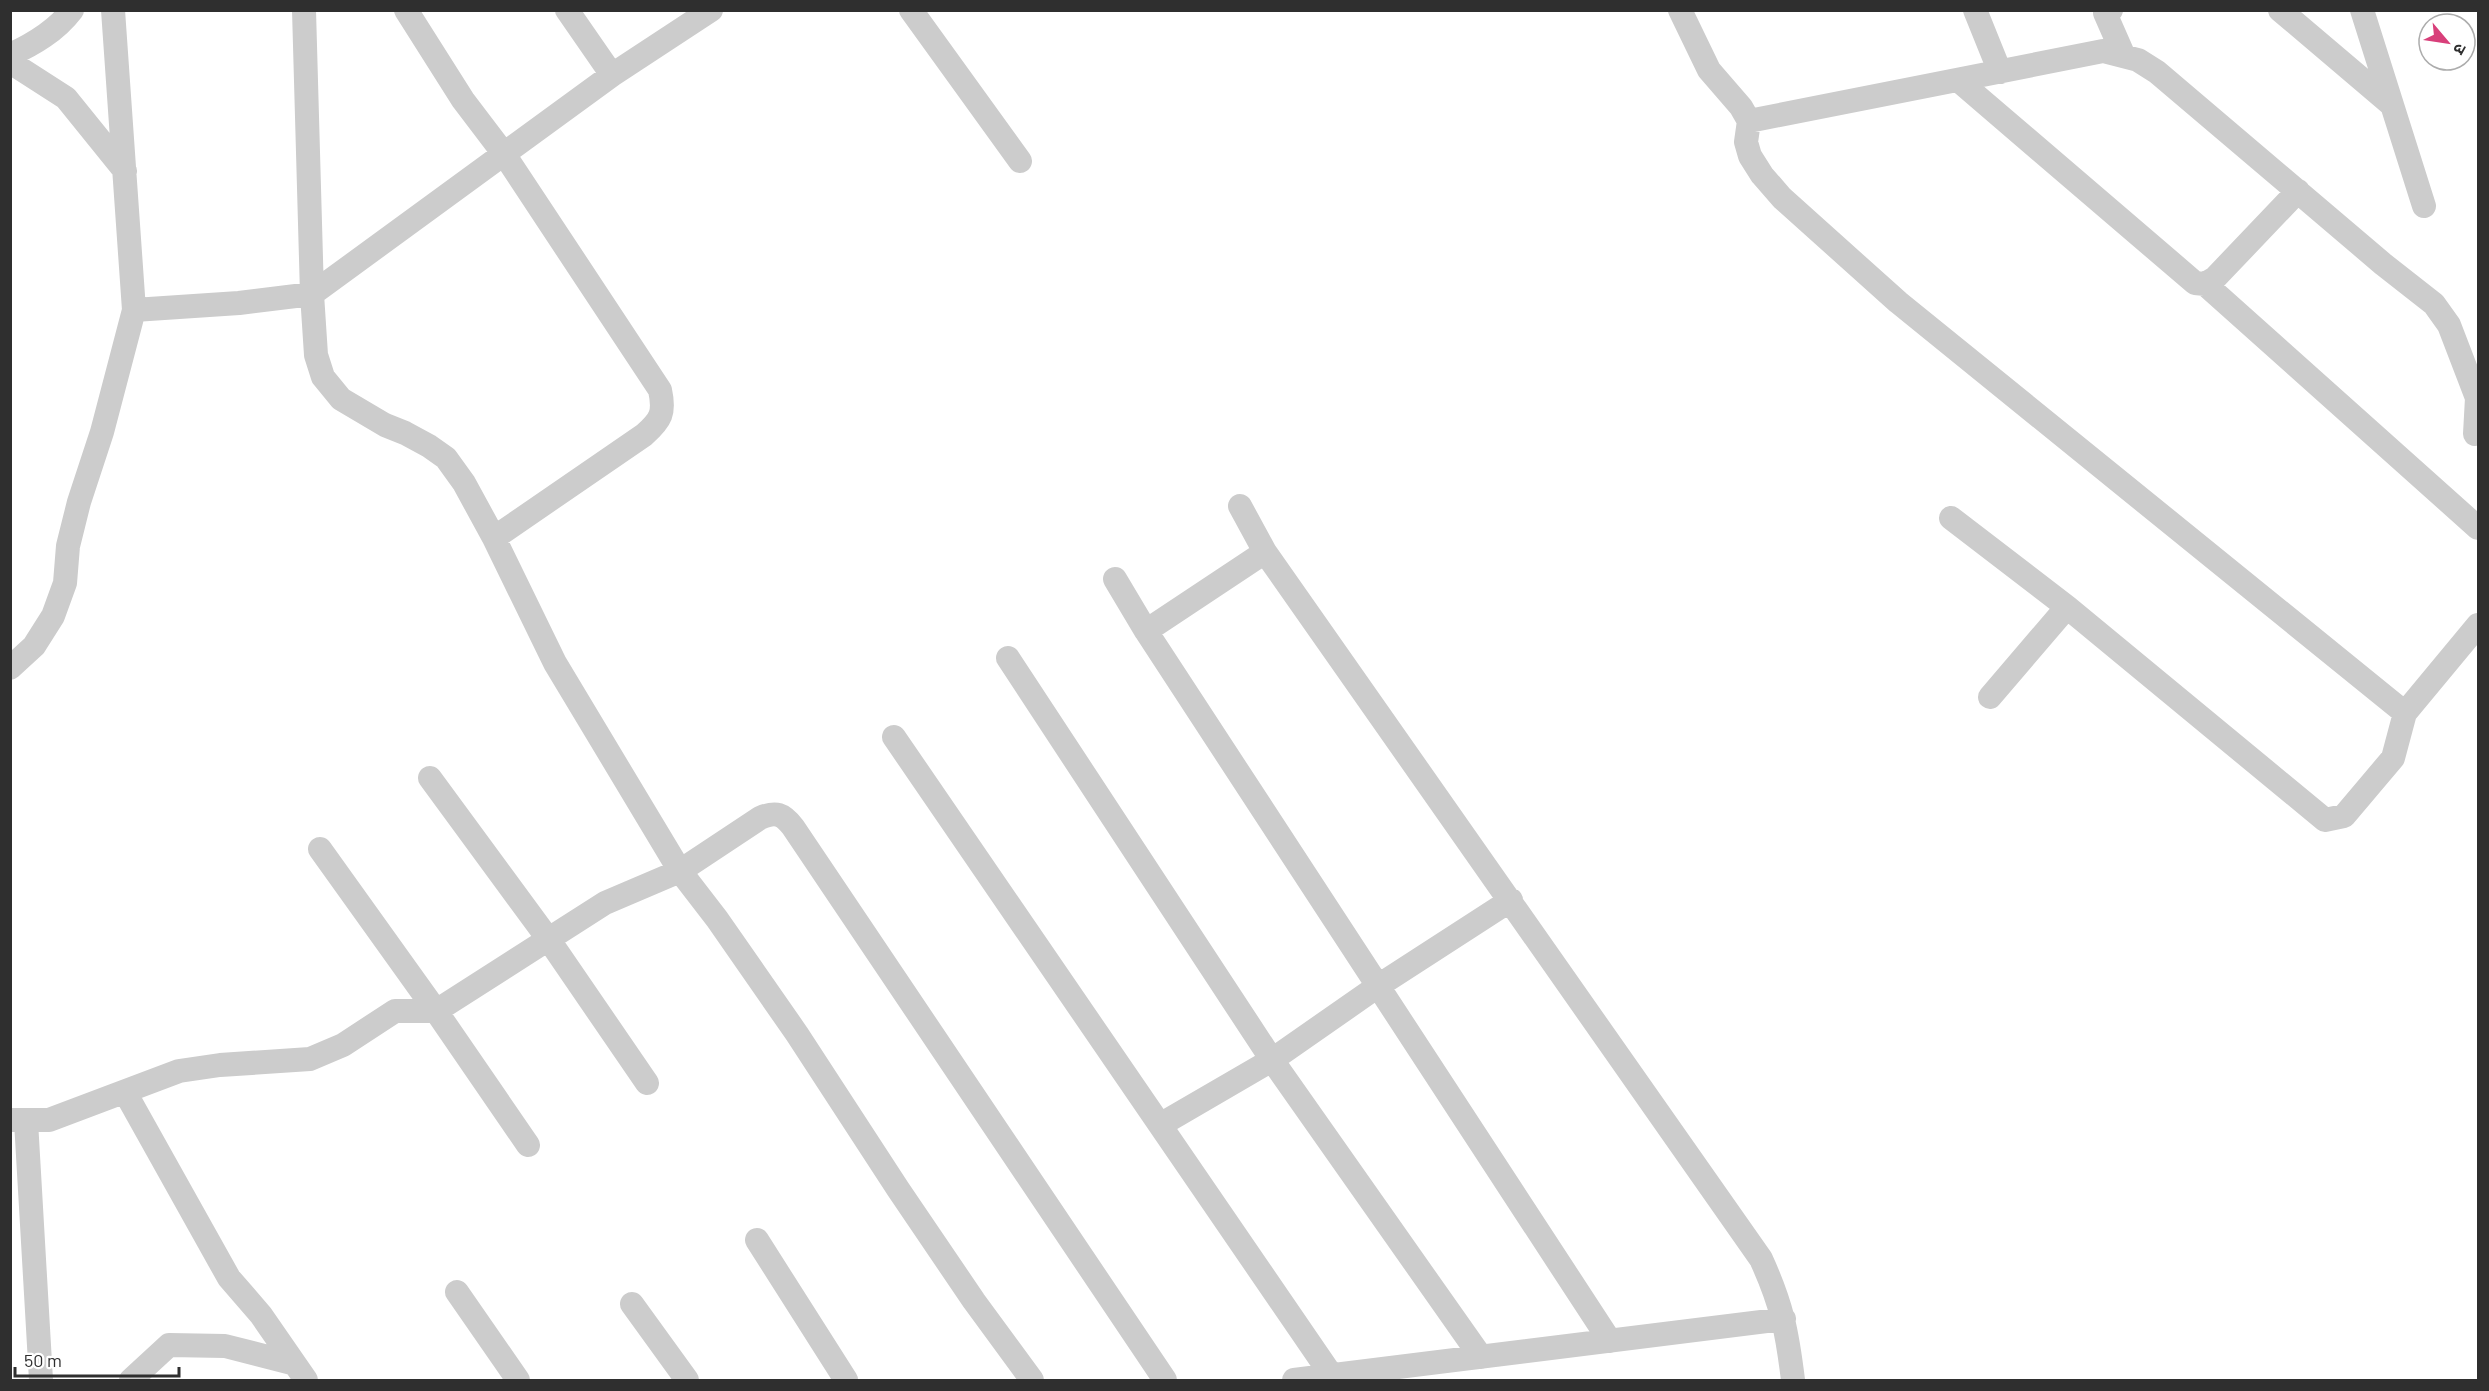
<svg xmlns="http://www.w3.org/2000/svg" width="2489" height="1391" viewBox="0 0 2489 1391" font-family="Barlow,'Noto Sans Devanagari',sans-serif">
  <rect width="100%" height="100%" fill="#fff"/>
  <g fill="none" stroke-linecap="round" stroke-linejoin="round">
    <!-- minor -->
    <path stroke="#ccc" stroke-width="24" d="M 113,10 L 134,310
      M 304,10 L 312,294
      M 406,10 L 463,100 L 504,154 L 660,390 C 665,413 661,420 644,435 L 494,538
      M 567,10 L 612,75
      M 911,10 L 1020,161
      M 1680,10 L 1709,70 L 1741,107 L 1749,121 L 1746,142 L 1750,156 L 1762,175 L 1782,198 L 1898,302 L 2405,713 L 2478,625
      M 1975,10 L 2000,72
      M 2111,10 L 2105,13 L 2123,54
      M 2280,10 L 2392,105
      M 2362,10 L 2424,206
      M 10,55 C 34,44 56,31 72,10
      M 10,62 L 66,98 L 125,171
      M 1958,80 L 2195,283 L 2205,284 L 2215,278 L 2298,191
      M 1749,121 L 2103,51 L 2138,60 L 2157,72 L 2383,264 L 2434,304 L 2449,325 L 2477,398 L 2475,434 L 2478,432
      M 2205,284 L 2478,528
      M 312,294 L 612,75 L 711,10
      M 1240,506 L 1265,552 L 1761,1259 C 1782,1305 1787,1331 1793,1380
      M 1951,518 L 2067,607 L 2325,820 L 2344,816 L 2393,758 L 2405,713
      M 1115,579 L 1146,631 L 1610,1341
      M 1146,631 L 1265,552
      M 1008,658 L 1272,1060 L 1481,1357
      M 10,668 L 34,646 L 53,616 L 65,583 L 68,546 L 79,502 L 102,432 L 134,310 L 239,303 L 312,294 L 316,355 L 323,377 L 341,399 L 385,425 L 405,433 L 429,446 L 446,458 L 464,483 L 494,538 L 555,663 L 680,871 L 717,919 L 797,1034 L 898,1189 L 974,1301 L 1032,1380
      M 1990,697 L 2067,607
      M 894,737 L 1332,1376
      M 430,778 L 549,940 L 647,1083
      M 320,849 L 436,1011 L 528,1145
      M 125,1092 L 229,1278 L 261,1315 L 306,1380
      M 10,1120 L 49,1120 L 179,1071 L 220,1065 L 310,1059 L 343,1045 L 395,1011 L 436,1011 L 605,903 L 680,871 L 760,818 C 776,811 783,814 793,827 L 1165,1380
      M 26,1121 L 41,1380
      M 1160,1125 L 1272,1060 L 1378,986 L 1511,900
      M 757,1240 L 846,1380
      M 457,1292 L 518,1380
      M 632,1304 L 687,1380
      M 131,1380 L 169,1345 L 225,1346 L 295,1364
      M 1294,1380 L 1784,1319"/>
  </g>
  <!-- border -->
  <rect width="2489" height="1391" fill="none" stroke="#2f2f2f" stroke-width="24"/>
  <!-- north arrow -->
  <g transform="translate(2447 42) rotate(119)"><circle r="28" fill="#ffffff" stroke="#acacac" stroke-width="1.5"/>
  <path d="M0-4.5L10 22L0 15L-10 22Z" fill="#d83f7a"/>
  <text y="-9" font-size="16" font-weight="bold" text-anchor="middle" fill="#2f2f2f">उ</text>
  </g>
  <!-- scale -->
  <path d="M15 1367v9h164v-9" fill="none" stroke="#2f2f2f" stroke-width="3"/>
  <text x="24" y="1367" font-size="18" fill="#2f2f2f" stroke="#ffffff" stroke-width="4.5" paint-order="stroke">50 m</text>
</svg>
